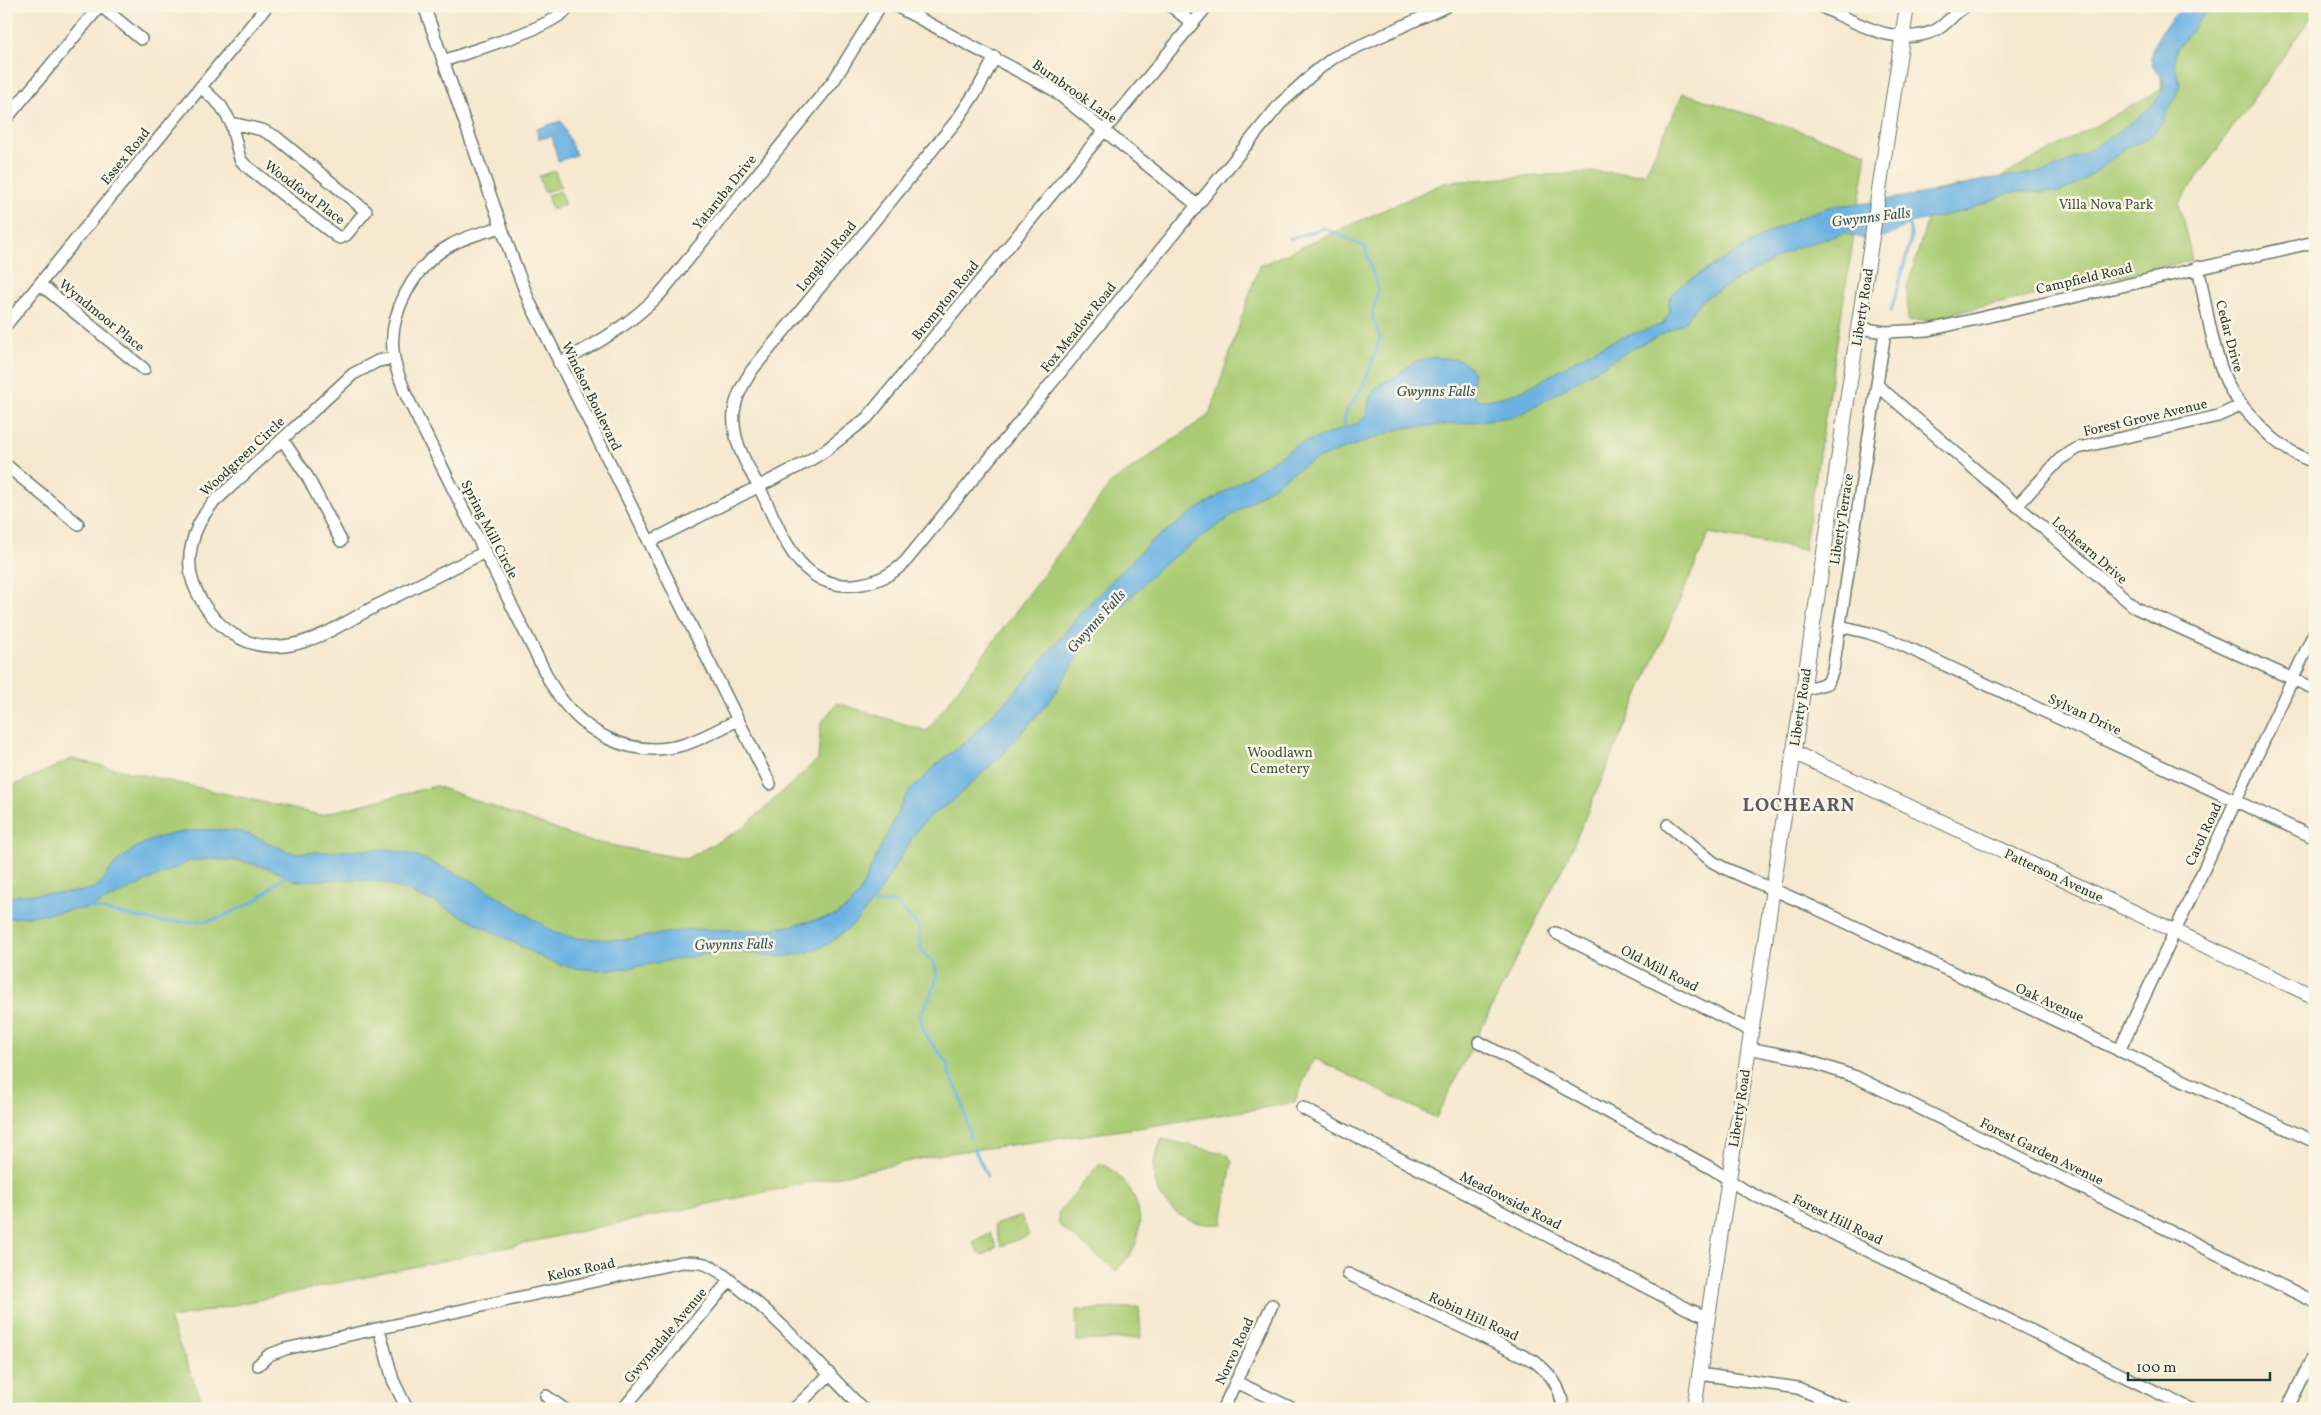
<svg xmlns="http://www.w3.org/2000/svg" width="2321" height="1415" viewBox="0 0 2321 1415" font-family="Vollkorn,serif">
  <rect width="100%" height="100%" fill="#fcf5e5"/>
  <filter id="ink" filterUnits="userSpaceOnUse"><feTurbulence type="fractalNoise" baseFrequency=".02" numOctaves="2"/><feDisplacementMap in="SourceGraphic" scale="10" xChannelSelector="R" yChannelSelector="G"/><feConvolveMatrix kernelMatrix="1 2 1 2 8 2 1 2 1" color-interpolation-filters="sRGB"/></filter>
  <filter id="wash" filterUnits="userSpaceOnUse"><feTurbulence type="fractalNoise" baseFrequency=".0096" numOctaves="4" result="noise"/><feDisplacementMap in="SourceGraphic" scale="20" xChannelSelector="R" yChannelSelector="G"/><feGaussianBlur stdDeviation="1.12" result="paint"/><feColorMatrix in="noise" values="0 0 0 0 0 0 0 0 0 0 0 0 0 0 0 0 0 1.4 0 .05"/><feComposite in="paint" operator="in"/></filter>
  <g filter="url(#wash)">
    <rect width="100%" height="100%" fill="#f5e8cf"/>
    <!-- green -->
    <path fill="#aacc75" stroke="#648454" d="M 2187,6 L 2315,6 L 2315,12 L 2179,203 L 2192,260 L 1946,315 L 1939,319 L 1908,321 L 1907,288 L 1926,225 L 1934,191 L 1999,178 L 2161,90 L 2162,33 Z
      M 1683,93 L 1867,153 L 1804,550 L 1709,533 L 1568,857 L 1436,1118 L 1314,1058 L 1294,1103 L 1144,1127 L 943,1154 L 169,1319 L 205,1409 L 6,1409 L 6,789 L 72,759 L 320,815 L 436,786 L 588,841 L 686,859 L 743,828 L 818,759 L 821,723 L 837,703 L 927,731 L 1111,483 L 1209,415 L 1259,266 L 1446,182 L 1595,172 L 1645,174 Z
      M 555,171 L 561,187 L 544,192 L 539,176 Z
      M 560,191 L 565,205 L 552,210 L 547,195 Z
      M 1162,1139 L 1227,1154 L 1232,1161 L 1222,1224 C 1186,1228 1151,1204 1154,1164 C 1155,1155 1159,1147 1162,1139 Z
      M 1100,1163 C 1134,1179 1151,1220 1131,1253 C 1127,1260 1121,1265 1116,1271 L 1059,1225 L 1058,1213 Z
      M 1021,1216 L 1029,1235 L 1001,1246 L 994,1225 Z
      M 990,1233 L 997,1247 L 982,1256 L 973,1243 Z
      M 1139,1307 L 1141,1338 L 1077,1341 L 1076,1310 Z"/>
    <!-- water -->
    <path fill="#6ab2e2" stroke="#44788b" d="M 2184,6 L 2214,6 L 2201,19 L 2176,50 L 2175,65 L 2180,85 L 2177,95 L 2162,123 L 2153,134 L 2143,141 L 2126,148 L 2092,175 L 2074,186 L 2059,192 L 2011,192 L 1966,211 L 1910,223 L 1893,234 L 1882,237 L 1864,239 L 1845,233 L 1795,248 L 1703,299 L 1684,323 L 1626,352 L 1525,412 L 1516,416 L 1466,423 L 1402,428 L 1314,460 L 1290,474 L 1161,566 L 1103,625 L 1079,655 L 1052,698 L 1003,754 L 956,798 L 928,818 L 917,830 L 876,898 L 855,923 L 829,944 L 809,952 L 783,957 L 734,952 L 706,954 L 629,968 L 597,970 L 572,968 L 549,961 L 434,902 L 386,883 L 358,879 L 296,881 L 271,869 L 241,861 L 211,859 L 190,861 L 90,908 L 6,919 L 6,898 C 33,890 63,897 90,889 C 101,886 104,878 111,869 C 117,861 126,855 134,849 C 161,831 209,826 241,832 C 259,836 275,848 294,853 L 387,849 L 417,856 L 473,881 L 556,933 L 574,938 L 623,940 L 691,929 L 762,930 L 789,926 L 834,916 L 847,908 L 858,895 L 906,795 L 937,764 L 965,742 L 1027,679 L 1083,610 L 1148,544 L 1190,514 L 1297,445 L 1358,423 L 1367,414 L 1370,396 L 1379,384 L 1394,378 L 1415,361 L 1435,357 L 1461,360 L 1470,368 L 1473,374 L 1473,395 L 1479,400 C 1523,400 1559,367 1597,348 C 1619,337 1640,332 1663,324 L 1670,312 C 1663,291 1690,280 1705,271 C 1742,248 1780,223 1822,209 C 1835,204 1853,205 1867,203 C 1895,198 1924,194 1952,188 C 1965,186 1977,181 1989,179 C 2008,175 2030,176 2049,170 C 2072,163 2160,111 2163,88 C 2165,76 2157,74 2153,66 C 2143,48 2172,17 2184,6 Z
      M 561,121 L 576,155 L 558,161 L 552,136 L 539,139 L 536,129 Z"/>
    <g fill="none" stroke-linecap="round" stroke-linejoin="round">
      <!-- stream -->
      <path stroke="#6ab2e2" stroke-width="3" d="M 1290,239 L 1324,228 L 1365,247 L 1378,290 L 1372,317 L 1380,337 L 1377,349 L 1363,386 L 1345,414 L 1344,431
        M 1891,311 L 1910,244 L 1911,235 L 1908,220
        M 869,903 L 897,903 L 919,927 C 920,937 918,948 926,956 C 928,958 931,959 932,961 C 945,978 927,1000 920,1015 L 925,1035 L 947,1062 L 949,1074 L 960,1095 L 970,1137
        M 88,907 L 161,922 L 206,921 L 220,918 L 257,900 L 286,875
        M 974,1148 L 987,1176"/>
    </g>
  </g>
  <g filter="url(#ink)">
    <g fill="none" stroke-linecap="round" stroke-linejoin="round">
      <!-- minor casing -->
      <g stroke="#6a796a" stroke-width="14">
        <path id="minor" d="M 101,6 L 141,39
          M 424,6 L 512,257 L 529,301 L 770,784
          M 896,6 L 1052,89 L 1197,205
          M 1171,6 L 1192,23
          M 1820,6 C 1856,22 1896,49 1936,30 C 1948,24 1954,12 1966,6
          M 995,57 L 979,87 L 957,120 L 752,370 C 744,383 736,396 734,412 C 731,442 749,468 762,493 C 782,534 799,589 854,585 C 875,583 891,576 905,562 L 1280,104 L 1316,71 L 1333,58 L 1447,6
          M 444,61 C 474,49 552,29 570,6
          M 201,87 L 221,106 L 231,123 L 262,130 L 276,137 L 366,211 L 346,235 L 340,238 L 336,236 L 245,165 L 240,159 L 231,123
          M 6,119 L 100,6
          M 501,227 C 485,232 466,236 451,245 C 414,265 386,316 394,358 C 396,371 402,383 406,395 L 551,684 C 580,732 629,761 686,744 C 704,738 721,728 738,720
          M 2198,267 C 2206,304 2212,351 2228,385 C 2237,402 2251,416 2264,430 C 2278,444 2295,456 2315,462
          M 40,284 L 144,369
          M 6,325 L 267,6
          M 1859,328 L 1885,332 L 1928,330 L 2315,242
          M 394,358 L 378,361 L 353,374 L 213,503 C 193,526 182,561 196,590 C 213,627 247,653 290,645 C 320,640 349,620 376,606 C 412,588 448,570 485,552
          M 559,363 C 598,344 630,324 660,294 L 834,80 L 880,6
          M 1877,385 L 2136,608 L 2315,689
          M 282,439 L 307,476 L 341,541
          M 6,465 L 78,524
          M 2017,506 L 2060,459 L 2078,448 L 2218,416 L 2242,405
          M 649,542 L 807,462 L 826,450 L 867,418 L 1207,6
          M 1840,626 L 1869,633 L 1898,643 L 2315,838
          M 1803,690 L 1828,683 L 1833,670 L 1885,332
          M 1668,825 L 1713,862 L 1724,868 L 1813,907 L 2315,1142
          M 1556,933 L 1751,1031
          M 1479,1042 L 1711,1168 L 1746,1191 L 2191,1409
          M 1748,1048 L 1799,1058 L 1856,1077 L 2315,1302
          M 2119,1051 L 2315,631
          M 1302,1108 L 1688,1309 L 1707,1317
          M 1348,1274 L 1534,1361 C 1551,1374 1561,1387 1563,1409
          M 379,1329 L 393,1380 L 407,1409
          M 258,1365 L 269,1355 L 285,1349 L 682,1262 C 689,1262 697,1262 705,1264 C 718,1269 729,1279 739,1288 C 785,1324 822,1368 863,1409
          M 1699,1374 L 1798,1388 L 1846,1409
          M 1236,1382 L 1294,1409
          M 546,1396 L 564,1409
          M 623,1409 L 730,1280
          M 794,1409 L 830,1374
          M 1223,1409 L 1272,1305
          M 2287,1409 L 2315,1353"/>
      </g>
      <!-- major casing -->
      <g stroke="#6a796a" stroke-width="16">
        <path id="major" d="M 1793,752 L 2315,997
          M 1694,1409 L 1907,6"/>
      </g>
      <!-- minor -->
      <use href="#minor" stroke="#fff" stroke-width="11"/>
      <!-- major -->
      <use href="#major" stroke="#fff" stroke-width="14"/>
    </g>
  </g>
  <g text-anchor="middle" stroke-width="5" stroke-linejoin="round" paint-order="stroke">
    <!-- street labels -->
    <g font-size="14" fill="#1f3d34" stroke="#fcf5e5">
      <text transform="translate(1075 91) rotate(35)" y="5">Burnbrook Lane</text>
      <text transform="translate(125 156) rotate(-51)" y="5">Essex Road</text>
      <text transform="translate(305 192) rotate(37)" y="5">Woodford Place</text>
      <text transform="translate(724 192) rotate(-51)" y="5">Yataruba Drive</text>
      <text transform="translate(826 256) rotate(-51)" y="5">Longhill Road</text>
      <text transform="translate(2084 278) rotate(-13)" y="5">Campfield Road</text>
      <text transform="translate(945 300) rotate(-51)" y="5">Brompton Road</text>
      <text transform="translate(1862 307) rotate(-81)" y="5">Liberty Road</text>
      <text transform="translate(102 315) rotate(39)" y="5">Wyndmoor Place</text>
      <text transform="translate(1078 327) rotate(-51)" y="5">Fox Meadow Road</text>
      <text transform="translate(2230 336) rotate(75)" y="5">Cedar Drive</text>
      <text transform="translate(592 396) rotate(64)" y="5">Windsor Boulevard</text>
      <text transform="translate(2145 417) rotate(-13)" y="5">Forest Grove Avenue</text>
      <text transform="translate(242 456) rotate(-43)" y="5">Woodgreen Circle</text>
      <text transform="translate(1841 519) rotate(-81)" y="5">Liberty Terrace</text>
      <text transform="translate(490 529) rotate(63)" y="5">Spring Mill Circle</text>
      <text transform="translate(2090 550) rotate(41)" y="5">Lochearn Drive</text>
      <text transform="translate(1800 707) rotate(-81)" y="5">Liberty Road</text>
      <text transform="translate(2085 714) rotate(25)" y="5">Sylvan Drive</text>
      <text transform="translate(2203 834) rotate(-65)" y="5">Carol Road</text>
      <text transform="translate(2054 875) rotate(25)" y="5">Patterson Avenue</text>
      <text transform="translate(1660 968) rotate(27)" y="5">Old Mill Road</text>
      <text transform="translate(2050 1002) rotate(25)" y="5">Oak Avenue</text>
      <text transform="translate(1739 1108) rotate(-81)" y="5">Liberty Road</text>
      <text transform="translate(2042 1151) rotate(26)" y="5">Forest Garden Avenue</text>
      <text transform="translate(1511 1200) rotate(27)" y="5">Meadowside Road</text>
      <text transform="translate(1838 1219) rotate(26)" y="5">Forest Hill Road</text>
      <text transform="translate(581 1269) rotate(-12)" y="5">Kelox Road</text>
      <text transform="translate(1474 1316) rotate(25)" y="5">Robin Hill Road</text>
      <text transform="translate(665 1335) rotate(-50)" y="5">Gwynndale Avenue</text>
      <text transform="translate(1234 1351) rotate(-65)" y="5">Norvo Road</text>
    </g>
    <!-- park labels -->
    <g font-size="14" fill="#3b5a41" stroke="#fcf5e5">
      <text x="2106" y="209">Villa Nova Park</text>
      <text x="1280" y="757">Woodlawn<tspan x="1280" dy="16">Cemetery</tspan></text>
    </g>
    <!-- water labels -->
    <g font-size="15" font-style="italic" fill="#325a60" stroke="#fcf5e5">
      <text transform="translate(1871 217) rotate(-7)" y="5">Gwynns Falls</text>
      <text x="1436" y="396">Gwynns Falls</text>
      <text transform="translate(1096 621) rotate(-48)" y="5">Gwynns Falls</text>
      <text transform="translate(734 944) rotate(-1)" y="5">Gwynns Falls</text>
    </g>
    <!-- district labels -->
    <g font-size="19" font-weight="bold" letter-spacing="1" fill="#5a5a62" stroke="#fcf5e5">
      <text x="1799" y="811">LOCHEARN</text>
    </g>
  </g>
  <!-- margin -->
  <rect width="2321" height="1415" fill="none" stroke="#fcf5e5" stroke-width="25"/>
  <!-- scale -->
  <path d="M2128 1372v8h142v-8" fill="none" stroke="#1f3d34" stroke-width="2.5"/>
  <text x="2136" y="1372" font-size="15" fill="#1f3d34" stroke="#fcf5e5" stroke-width="4" paint-order="stroke">100 m</text>
</svg>
